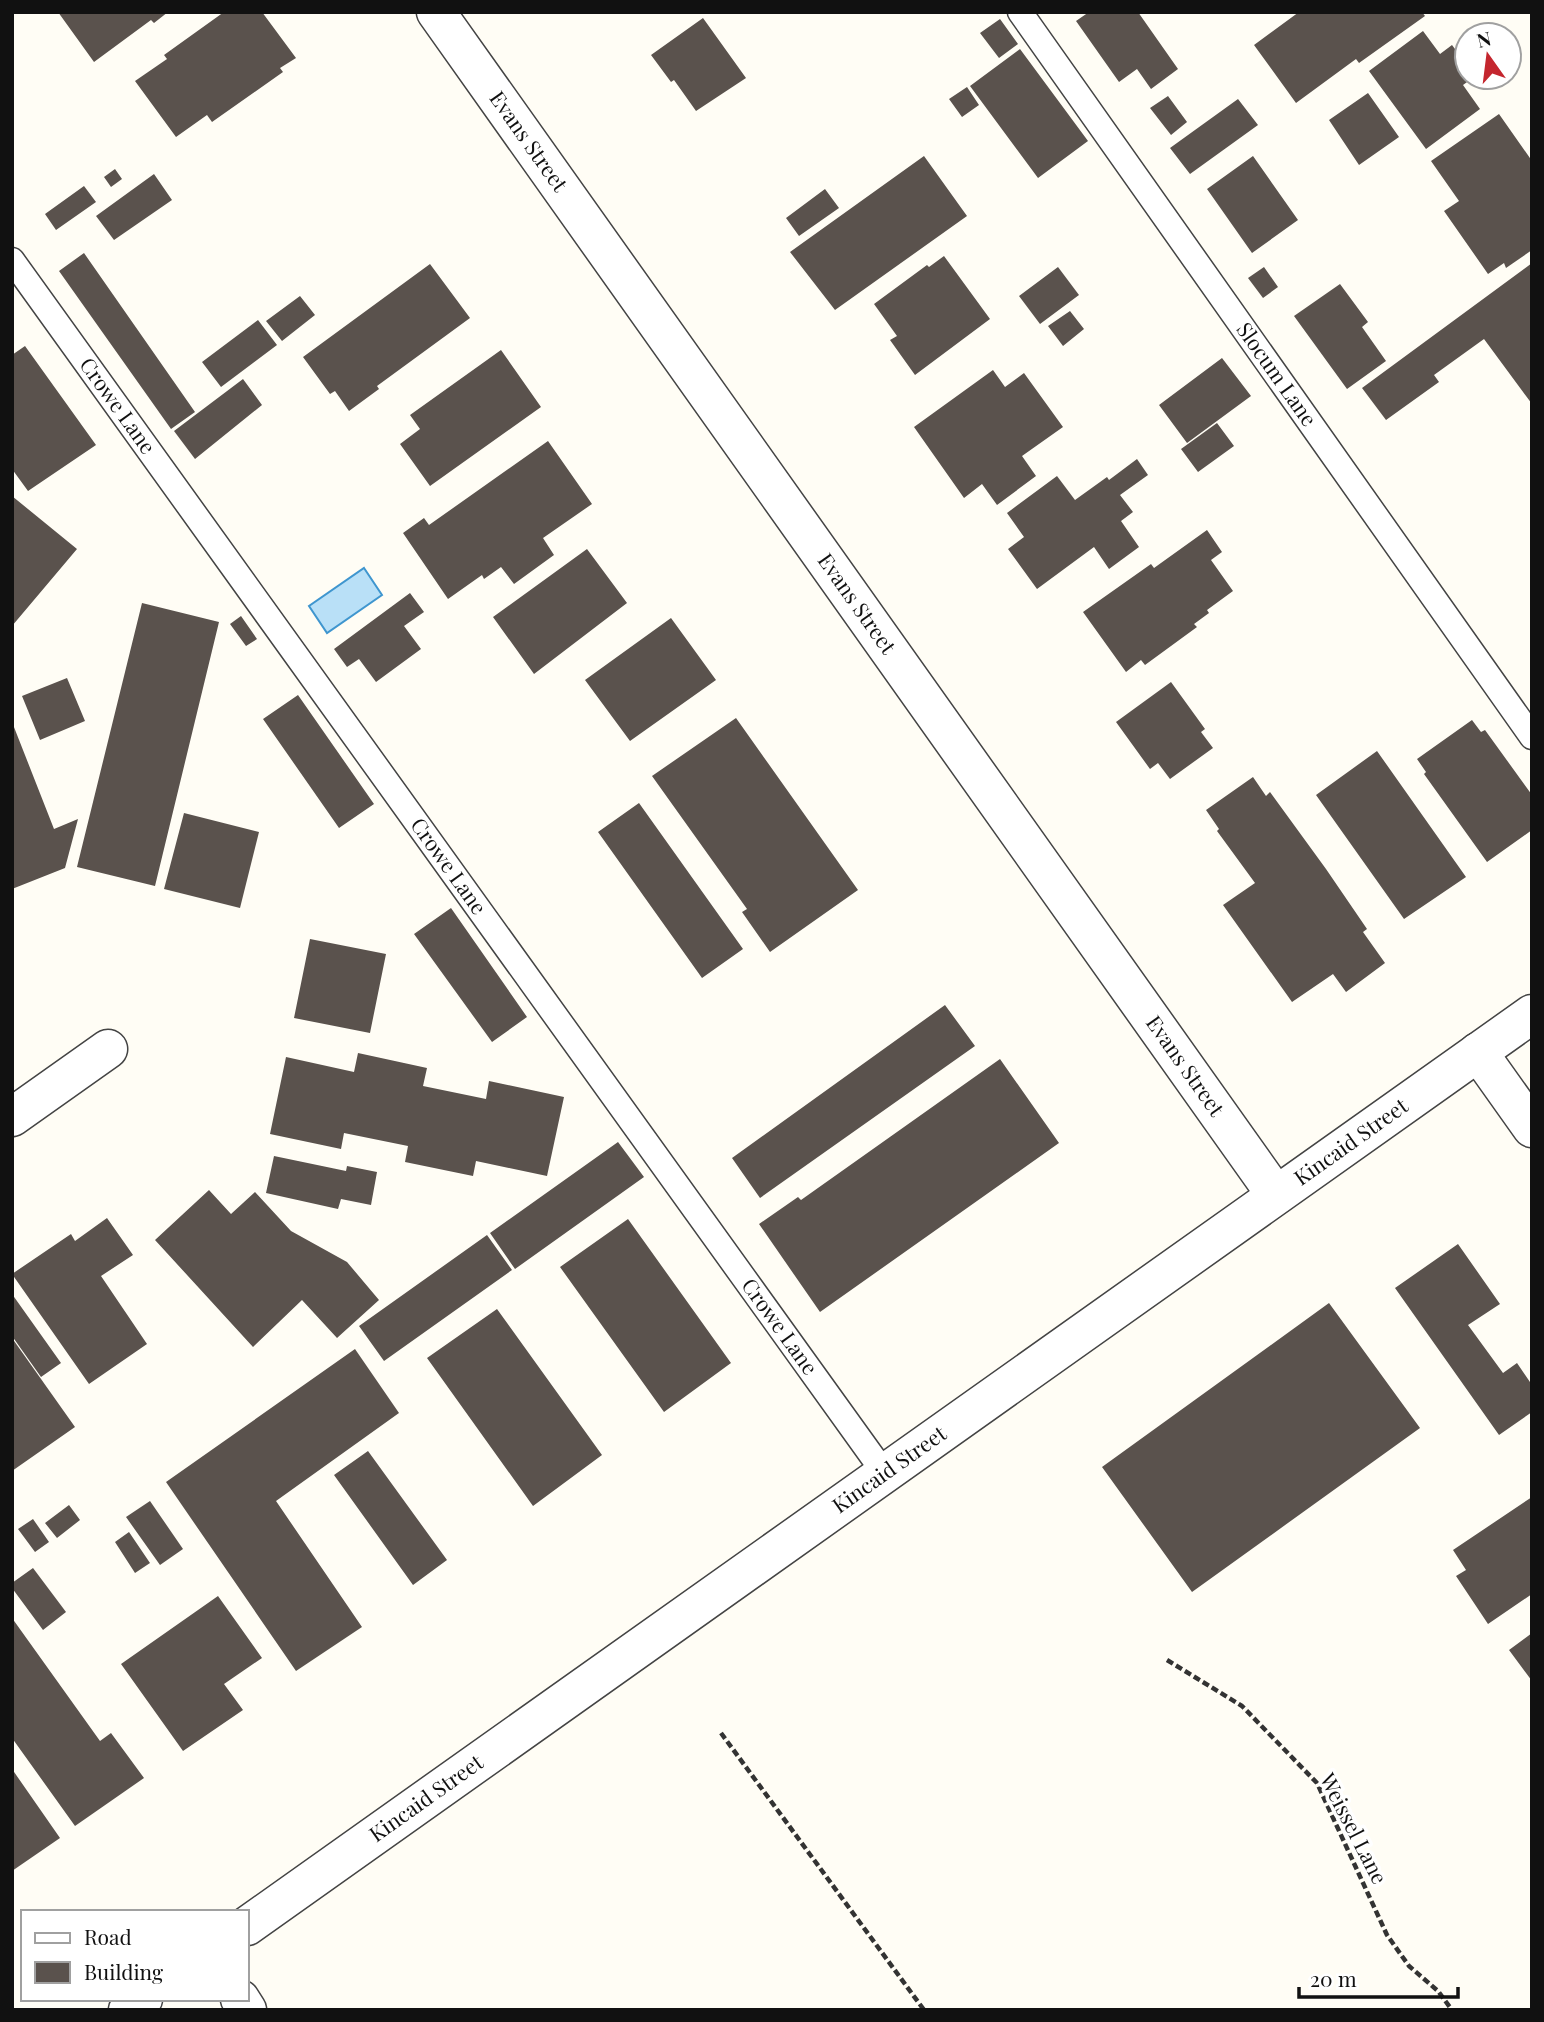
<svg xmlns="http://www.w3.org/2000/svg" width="1544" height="2022" viewBox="0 0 1544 2022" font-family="'Playfair Display',serif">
  <rect width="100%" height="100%" fill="#fffdf5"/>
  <!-- water -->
  <path fill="#b9e0f7" stroke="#3f96cf" stroke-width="2" d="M 364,568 L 382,595 L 327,633 L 309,606 Z"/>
  <!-- building -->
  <path fill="#5a524d" d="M 58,12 L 168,12 L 154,23 L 151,20 L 94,62 Z
    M 224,12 L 262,12 L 296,58 L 280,68 L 283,72 L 212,122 L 207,115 L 176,137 L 135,81 L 167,59 L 164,55 Z
    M 1089,12 L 1138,12 L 1178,69 L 1151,89 L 1137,69 L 1119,82 L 1076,21 Z
    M 1299,12 L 1422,12 L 1425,16 L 1359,63 L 1356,59 L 1296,103 L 1254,45 Z
    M 703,18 L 746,78 L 696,111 L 674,80 L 671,82 L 651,55 Z
    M 1000,19 L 1018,44 L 999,58 L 980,33 Z
    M 1423,31 L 1440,54 L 1452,45 L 1467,65 L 1467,77 L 1474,77 L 1463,85 L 1480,109 L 1426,149 L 1369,71 Z
    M 1020,49 L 1088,141 L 1038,178 L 970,86 Z
    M 967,87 L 979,105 L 962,117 L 949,99 Z
    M 1368,93 L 1399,137 L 1359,165 L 1329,120 Z
    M 1168,96 L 1187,122 L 1171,135 L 1150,108 Z
    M 1238,99 L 1258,125 L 1190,174 L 1170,148 Z
    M 1499,114 L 1532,161 L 1532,250 L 1506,268 L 1504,263 L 1488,274 L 1444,211 L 1459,201 L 1431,161 Z
    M 924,156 L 967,216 L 835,310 L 790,252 Z
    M 1253,156 L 1298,220 L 1252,253 L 1207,189 Z
    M 115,169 L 122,179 L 111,187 L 104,177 Z
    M 154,174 L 172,200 L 114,240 L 96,216 Z
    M 84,186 L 96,202 L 56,230 L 45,214 Z
    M 825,189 L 839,208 L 799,236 L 786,218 Z
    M 84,253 L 195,412 L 171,429 L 59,271 Z
    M 944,256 L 990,319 L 915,375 L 890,340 L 897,336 L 874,304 L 927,265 L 929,267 Z
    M 1532,263 L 1532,404 L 1484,339 L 1434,375 L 1439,382 L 1386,420 L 1362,388 Z
    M 430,264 L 470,318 L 377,386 L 379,389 L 349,411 L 335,391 L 330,394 L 303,357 Z
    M 1058,267 L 1079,295 L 1040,324 L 1019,296 Z
    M 1264,267 L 1278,287 L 1263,298 L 1248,278 Z
    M 1340,284 L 1368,322 L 1362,327 L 1386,361 L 1347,389 L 1294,316 Z
    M 300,296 L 315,315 L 282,341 L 266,321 Z
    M 1070,311 L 1084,329 L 1063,346 L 1048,326 Z
    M 258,320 L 277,345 L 221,387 L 202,362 Z
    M 25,346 L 96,445 L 28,491 L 12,469 L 12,355 Z
    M 501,350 L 541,407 L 430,486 L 400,444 L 420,429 L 410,415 Z
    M 1222,358 L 1251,396 L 1187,443 L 1159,405 Z
    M 993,370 L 1005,387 L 1024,373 L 1063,427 L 1022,456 L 1036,476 L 997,505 L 982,484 L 964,498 L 914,427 Z
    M 243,379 L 262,405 L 195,459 L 174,431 Z
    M 1217,423 L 1234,446 L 1198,472 L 1181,449 Z
    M 548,441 L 592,504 L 543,538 L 554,555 L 514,584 L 501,567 L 484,579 L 482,575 L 448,599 L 403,533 L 424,518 L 429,525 Z
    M 1137,459 L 1148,475 L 1120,495 L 1133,512 L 1121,521 L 1139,547 L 1109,569 L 1094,547 L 1037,589 L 1008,549 L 1024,537 L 1007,513 L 1057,476 L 1075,500 L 1107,477 L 1109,480 Z
    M 12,496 L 77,549 L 12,626 Z
    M 1207,530 L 1222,552 L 1211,560 L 1233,591 L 1207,610 L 1209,613 L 1194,624 L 1197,627 L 1145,665 L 1141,660 L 1126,672 L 1083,612 L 1151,564 L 1154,568 Z
    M 587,549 L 627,603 L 534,674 L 493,617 Z
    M 410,593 L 424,612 L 404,626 L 421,649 L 376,682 L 359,659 L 347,667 L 334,649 Z
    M 142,603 L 219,622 L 155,886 L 77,867 Z
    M 241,616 L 257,639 L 246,646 L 230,624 Z
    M 671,618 L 716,680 L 630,741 L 585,680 Z
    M 67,678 L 85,721 L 40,740 L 22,696 Z
    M 1171,682 L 1205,729 L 1201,732 L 1213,748 L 1170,779 L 1158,763 L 1150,769 L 1116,722 Z
    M 298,695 L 374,804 L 339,828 L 263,719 Z
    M 736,718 L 858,890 L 770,952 L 742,912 L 747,909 L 652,776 Z
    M 1472,720 L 1481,732 L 1485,730 L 1532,795 L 1532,830 L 1487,862 L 1424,774 L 1426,772 L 1417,759 Z
    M 12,722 L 54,829 L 78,819 L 65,868 L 12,889 Z
    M 1377,751 L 1466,877 L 1404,919 L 1316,795 Z
    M 1253,777 L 1266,796 L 1270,792 L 1326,869 L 1367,929 L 1363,932 L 1385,963 L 1346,992 L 1333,974 L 1292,1002 L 1223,905 L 1255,883 L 1217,831 L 1219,829 L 1206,810 Z
    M 639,803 L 743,949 L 702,978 L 598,832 Z
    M 184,813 L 259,832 L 240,908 L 164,889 Z
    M 451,908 L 527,1017 L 492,1042 L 414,934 Z
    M 310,939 L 386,954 L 370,1033 L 294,1018 Z
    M 945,1005 L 975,1046 L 760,1198 L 732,1158 Z
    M 358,1053 L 427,1068 L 423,1086 L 486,1099 L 489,1081 L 564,1097 L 547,1176 L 476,1161 L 473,1176 L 405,1162 L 408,1146 L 344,1133 L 341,1149 L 270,1134 L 286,1057 L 354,1072 Z
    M 1000,1059 L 1059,1143 L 820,1312 L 759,1224 L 798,1197 L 801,1200 Z
    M 618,1142 L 644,1177 L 515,1269 L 490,1233 Z
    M 274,1156 L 346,1171 L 347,1166 L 377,1172 L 371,1205 L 341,1199 L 338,1209 L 266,1193 Z
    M 209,1190 L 231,1214 L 255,1192 L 291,1231 L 347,1262 L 379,1300 L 337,1338 L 302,1300 L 253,1347 L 155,1240 Z
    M 107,1218 L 133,1255 L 101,1276 L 147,1344 L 89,1384 L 12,1274 L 71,1234 L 75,1241 Z
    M 628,1219 L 731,1363 L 664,1412 L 560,1267 Z
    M 487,1235 L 512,1270 L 384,1361 L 359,1326 Z
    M 1458,1244 L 1500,1304 L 1468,1325 L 1503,1373 L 1517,1363 L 1532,1385 L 1532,1412 L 1499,1435 L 1395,1288 Z
    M 12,1294 L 61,1363 L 41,1377 L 12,1336 Z
    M 1329,1303 L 1420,1428 L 1192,1592 L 1102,1467 Z
    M 497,1309 L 602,1455 L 533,1506 L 427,1358 Z
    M 12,1338 L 75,1427 L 12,1471 Z
    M 355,1349 L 399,1413 L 276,1501 L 362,1627 L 296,1671 L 166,1482 Z
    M 368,1451 L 447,1560 L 413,1585 L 334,1475 Z
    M 1532,1497 L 1532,1594 L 1488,1624 L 1456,1576 L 1466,1570 L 1453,1550 Z
    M 150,1501 L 183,1549 L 160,1565 L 126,1517 Z
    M 69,1505 L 80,1520 L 57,1538 L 45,1523 Z
    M 33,1519 L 49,1542 L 35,1552 L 18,1529 Z
    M 129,1532 L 150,1563 L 135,1573 L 115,1542 Z
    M 33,1568 L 66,1612 L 43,1630 L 12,1588 L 12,1583 Z
    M 218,1596 L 262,1658 L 224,1684 L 243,1710 L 183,1751 L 121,1664 Z
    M 12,1618 L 100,1741 L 111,1733 L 144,1778 L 75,1826 L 12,1738 Z
    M 1532,1633 L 1532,1681 L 1509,1650 Z
    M 12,1769 L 60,1838 L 12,1871 Z"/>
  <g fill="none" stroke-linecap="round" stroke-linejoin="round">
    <!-- lane casing -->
    <g stroke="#444" stroke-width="27">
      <g id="lane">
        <path id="s1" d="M 1020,12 L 1532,737"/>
        <path id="s2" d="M 12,260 L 885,1474"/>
      </g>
    </g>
    <!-- street casing -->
    <g stroke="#444" stroke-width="41">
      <g id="street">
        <path id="s3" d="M 436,12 L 1276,1195"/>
        <path d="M 1478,1052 L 1532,1128"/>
        <path d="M 12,1117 L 108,1049"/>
        <path id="s4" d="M 247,1926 L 1532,1014"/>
        <path d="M 240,1999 L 247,2010"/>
        <path d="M 128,2010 L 143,1999"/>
      </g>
    </g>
    <!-- path -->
    <path stroke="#333" stroke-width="4.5" stroke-dasharray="7 3.5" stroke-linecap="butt" d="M 1167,1660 L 1242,1706 L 1317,1783 L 1387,1935 L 1409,1966 L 1438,1991 L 1452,2010
      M 721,1733 L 924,2010"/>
    <!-- lane -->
    <use href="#lane" stroke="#fff" stroke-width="24"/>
    <!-- street -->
    <use href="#street" stroke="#fff" stroke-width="38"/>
  </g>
  <g text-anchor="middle" stroke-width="7" stroke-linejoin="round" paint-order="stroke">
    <!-- street labels -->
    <g font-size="21" fill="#111" stroke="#fff">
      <text dy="7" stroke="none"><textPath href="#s3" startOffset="159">Evans Street</textPath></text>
      <text dy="7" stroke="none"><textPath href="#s1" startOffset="444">Slocum Lane</textPath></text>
      <text dy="7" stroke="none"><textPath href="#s2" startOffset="180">Crowe Lane</textPath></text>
      <text dy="7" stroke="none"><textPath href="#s3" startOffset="726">Evans Street</textPath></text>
      <text dy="7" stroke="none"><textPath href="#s2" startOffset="747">Crowe Lane</textPath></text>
      <text dy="7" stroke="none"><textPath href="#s3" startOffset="1293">Evans Street</textPath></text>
      <text dy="7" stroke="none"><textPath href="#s4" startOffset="1354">Kincaid Street</textPath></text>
      <text dy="7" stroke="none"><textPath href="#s2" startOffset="1314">Crowe Lane</textPath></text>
      <text dy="7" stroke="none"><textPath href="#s4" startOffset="788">Kincaid Street</textPath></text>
      <text dy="7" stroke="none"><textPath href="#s4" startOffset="220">Kincaid Street</textPath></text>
      <text transform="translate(1353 1829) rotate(63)" y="7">Weissel Lane</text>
    </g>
  </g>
  <!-- border -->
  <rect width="1544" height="2022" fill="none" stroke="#111111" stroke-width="28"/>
  <!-- legend -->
  <rect x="21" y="1910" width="228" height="91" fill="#ffffff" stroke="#a0a0a0" stroke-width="2"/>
  <rect x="35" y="1933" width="35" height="10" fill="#ffffff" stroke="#a0a0a0" stroke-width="2"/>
  <text x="84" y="1945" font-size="21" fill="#111111">Road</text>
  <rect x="35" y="1962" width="35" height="21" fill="#5a524d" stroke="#a0a0a0" stroke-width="2"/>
  <text x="84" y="1980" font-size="21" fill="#111111">Building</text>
  <!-- north arrow -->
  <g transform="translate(1488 56) rotate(346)"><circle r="33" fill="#ffffff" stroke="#a0a0a0" stroke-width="2"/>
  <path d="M0-5L12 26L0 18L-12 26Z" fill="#c4262e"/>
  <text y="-10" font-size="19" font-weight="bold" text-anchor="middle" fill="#111111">N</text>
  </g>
  <!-- scale -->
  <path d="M1299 1987v10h159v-10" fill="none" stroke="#111111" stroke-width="3.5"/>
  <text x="1310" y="1987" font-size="21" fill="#111111" stroke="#ffffff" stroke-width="5" paint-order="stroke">20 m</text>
</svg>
